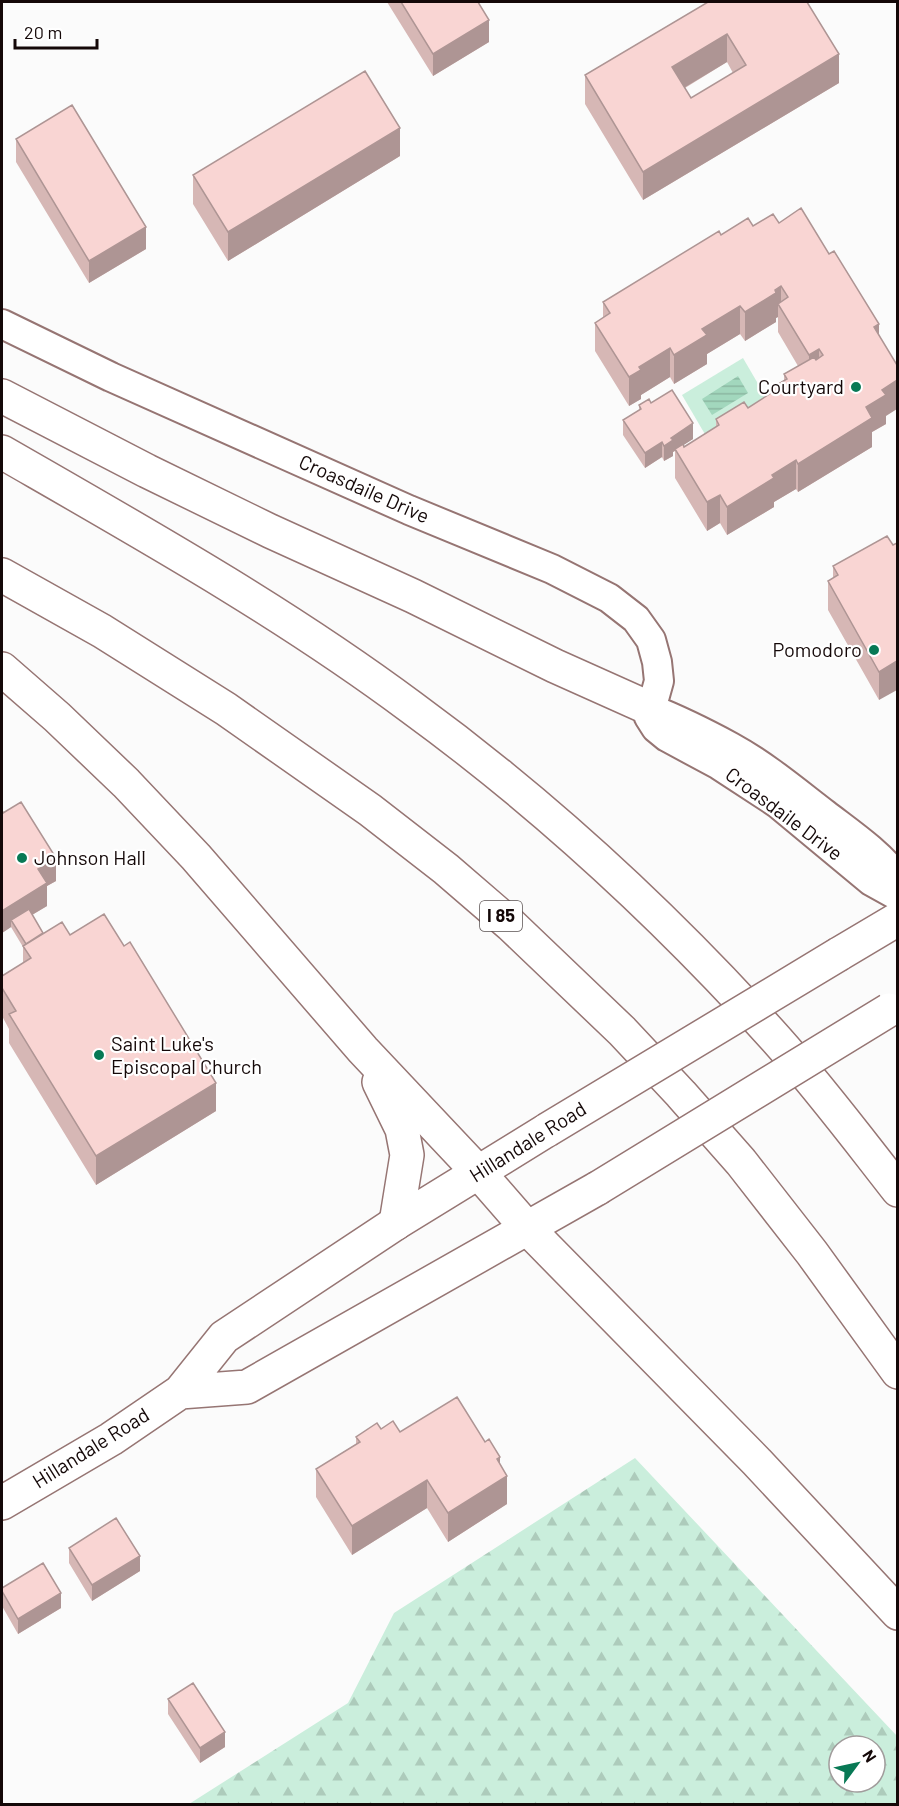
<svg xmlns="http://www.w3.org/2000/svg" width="899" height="1806" viewBox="0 0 899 1806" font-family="Barlow,sans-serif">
  <defs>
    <pattern id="forest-firs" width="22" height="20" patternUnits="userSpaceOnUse" patternTransform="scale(1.5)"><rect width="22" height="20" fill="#caeedc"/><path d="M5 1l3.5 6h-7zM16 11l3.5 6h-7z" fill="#adcbbb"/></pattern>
    <pattern id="water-rules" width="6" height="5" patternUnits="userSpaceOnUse" patternTransform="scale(1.5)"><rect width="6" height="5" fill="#a2d7bd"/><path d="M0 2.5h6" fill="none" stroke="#8bb7a1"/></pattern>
  </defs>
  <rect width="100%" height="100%" fill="#fbfbfb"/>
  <!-- forest -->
  <path fill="url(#forest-firs)" fill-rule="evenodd" d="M 635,1458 L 897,1736 L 897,1804 L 189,1804 L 348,1703 L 394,1613 ZM 839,1746 L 875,1746 L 875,1782 L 839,1782 Z"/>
  <!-- park -->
  <path fill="#caeedc" d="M 743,358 L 767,399 L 706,436 L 682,395 Z"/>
  <!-- water -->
  <path fill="url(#water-rules)" d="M 738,376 L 748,393 L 712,415 L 702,399 Z"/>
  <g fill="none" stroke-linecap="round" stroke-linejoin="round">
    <!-- minor casing -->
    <g stroke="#967573" stroke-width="32">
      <path id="minor" d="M 2,324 L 111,377 L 409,510 L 552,569 L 609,598 L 636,619 L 651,640 L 657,662 L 659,681 L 649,717 L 656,728 L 667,737 L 719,765 L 777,803 L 871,881 L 898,896
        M 651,709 C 679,720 705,733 731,747 C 764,765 795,791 825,814 C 851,834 878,852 898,878"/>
    </g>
    <!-- major casing -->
    <g stroke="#967573" stroke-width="36">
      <path id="major" d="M 839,954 L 898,919
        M 180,1392 L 247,1387 L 598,1188
        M 2,1503 L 111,1439 L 180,1392 L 224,1337 L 396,1223 L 547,1130"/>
    </g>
    <!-- highway casing -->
    <g stroke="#967573" stroke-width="36">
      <path id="highway" d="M 2,396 L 147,471 L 270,531 L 413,596 L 555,666 L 651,709
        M 2,452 C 141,532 282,611 411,707 C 544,804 666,917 776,1039 C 819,1087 858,1139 898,1190
        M 2,575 L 102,631 L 226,709 L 370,810 L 446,869 L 511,925 L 622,1031 L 681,1094 L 741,1162 L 812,1253 L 898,1372
        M 2,669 L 57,717 L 126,783 L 196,857 L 363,1050 L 479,1173 L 528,1229 L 757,1462 L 898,1613
        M 379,1082 L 402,1129 L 407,1155 L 396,1223"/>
    </g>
    <!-- minor -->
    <use href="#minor" stroke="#fff" stroke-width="28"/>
    <!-- major -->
    <use href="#major" stroke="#fff" stroke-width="33"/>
    <!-- highway -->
    <use href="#highway" stroke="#fff" stroke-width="33"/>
    <!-- major-bridge casing -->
    <g stroke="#967573" stroke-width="36" stroke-linecap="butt">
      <path id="major-bridge" d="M 547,1130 L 839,954
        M 598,1188 L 889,1010"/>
    </g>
    <!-- major-bridge -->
    <use href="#major-bridge" stroke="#fff" stroke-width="33"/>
  </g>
  <!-- wall -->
  <path fill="#d6b7b5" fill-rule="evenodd" d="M 387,2 L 478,2 L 489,42 L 433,76 Z
    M 708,2 L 839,83 L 643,200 L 585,104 L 585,75 ZM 727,62 L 733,73 L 691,98 L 685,88 Z
    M 16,139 L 146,249 L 89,283 L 16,162 Z
    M 400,156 L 228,261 L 193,204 L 193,175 Z
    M 779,223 L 879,334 L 886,424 L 872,432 L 872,447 L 798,492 L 796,489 L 774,502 L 774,507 L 727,535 L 720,523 L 707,531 L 675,478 L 675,451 L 673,452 L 673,456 L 664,461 L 662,457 L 645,468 L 623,435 L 623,420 L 639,410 L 639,405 L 651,403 L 693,439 L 683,445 L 684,447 L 716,427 L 716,419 L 748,408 L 773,392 L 773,387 L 784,380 L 784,374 L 798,366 L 778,332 L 778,317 L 776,318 L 776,322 L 745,341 L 740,334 L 707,354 L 707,364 L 674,384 L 670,377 L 641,395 L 641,399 L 629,406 L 595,351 L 595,323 L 603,318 L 603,302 L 721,235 L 753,226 Z
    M 893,545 L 879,700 L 828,610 L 828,581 L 833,578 L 833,566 Z
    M 2,810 L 56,881 L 47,886 L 47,906 L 32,915 L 43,933 L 70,935 L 216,1111 L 96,1185 L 9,1043 L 9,1029 L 2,1016 L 2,976 L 23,963 L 23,947 L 11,927 L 2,933 Z
    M 381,1429 L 400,1432 L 485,1442 L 500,1464 L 507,1504 L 448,1542 L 427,1508 L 352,1555 L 316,1497 L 316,1469 L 356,1444 L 356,1437 Z
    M 69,1548 L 140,1571 L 92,1601 L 69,1563 Z
    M 2,1588 L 61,1608 L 18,1634 L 2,1606 Z
    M 168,1699 L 225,1747 L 200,1763 L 168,1714 Z"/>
  <!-- shaded-wall -->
  <path fill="#ae9594" d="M 489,20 L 489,42 L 433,76 L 433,54 Z
    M 727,34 L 727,62 L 672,95 L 672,67 Z
    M 839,54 L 839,83 L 643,200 L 643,172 Z
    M 400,128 L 400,156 L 228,261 L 228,232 Z
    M 146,227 L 146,249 L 89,283 L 89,261 Z
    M 781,286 L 781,309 L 778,304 L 778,317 L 776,318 L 776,322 L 745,341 L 745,312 Z
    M 740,306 L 740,334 L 707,354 L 707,364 L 674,384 L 674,355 L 702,329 Z
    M 879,324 L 879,353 L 874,327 Z
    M 670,348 L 670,377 L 641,395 L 641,399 L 629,406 L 629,377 L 639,367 Z
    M 819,349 L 819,377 L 809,383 L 809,355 Z
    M 897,380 L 897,409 L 886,416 L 886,424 L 872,432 L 872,447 L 798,492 L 798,464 L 866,407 L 882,390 Z
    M 693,423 L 693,439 L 673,452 L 673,456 L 664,461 L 664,446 L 671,438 Z
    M 662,442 L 662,457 L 645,468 L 645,453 Z
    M 796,460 L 796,489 L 774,502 L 774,507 L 727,535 L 727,507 L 772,475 Z
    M 720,495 L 720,523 L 707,531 L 707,502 Z
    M 897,661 L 897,690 L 879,700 L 879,672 Z
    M 56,858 L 56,881 L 47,886 L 47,906 L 15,925 L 11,920 L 11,927 L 2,933 L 2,911 L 38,869 Z
    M 216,1083 L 216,1111 L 96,1185 L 96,1156 Z
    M 500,1457 L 500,1480 L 507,1476 L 507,1504 L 448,1542 L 448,1513 L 497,1459 Z
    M 427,1480 L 427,1508 L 352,1555 L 352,1526 Z
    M 140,1556 L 140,1571 L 92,1601 L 92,1585 Z
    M 61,1593 L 61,1608 L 18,1634 L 18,1619 Z
    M 225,1732 L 225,1747 L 200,1763 L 200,1748 Z"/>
  <!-- building -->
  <path fill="#f9d5d3" stroke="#ae9594" stroke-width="1.5" fill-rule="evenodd" d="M 401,2 L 478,2 L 489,20 L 433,54 Z
    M 708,2 L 807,2 L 839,54 L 643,172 L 585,75 ZM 727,34 L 746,65 L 691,98 L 672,67 Z
    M 365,71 L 400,128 L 228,232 L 193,175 Z
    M 72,105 L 146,227 L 89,261 L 16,139 Z
    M 801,208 L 829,254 L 834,251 L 879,324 L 874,327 L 897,365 L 897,380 L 882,390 L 886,395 L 866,407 L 872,418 L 798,464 L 796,460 L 772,475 L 774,478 L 727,507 L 720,495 L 707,502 L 675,449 L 683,444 L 684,447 L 719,425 L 716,419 L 744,402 L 748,408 L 774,391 L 773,387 L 787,379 L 784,374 L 814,357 L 816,360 L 823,355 L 819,349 L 809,355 L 778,304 L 788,297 L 781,286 L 775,290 L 776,293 L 745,312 L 740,306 L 702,329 L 707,335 L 674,355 L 670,348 L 639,367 L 641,370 L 629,377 L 595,323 L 610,313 L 603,302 L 719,231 L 721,235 L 748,218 L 753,226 L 773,214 L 779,223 Z
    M 672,390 L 693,423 L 671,438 L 673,440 L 664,446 L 662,442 L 645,453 L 623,420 L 641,409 L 639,405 L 649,399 L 651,403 Z
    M 887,536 L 893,545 L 897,543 L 897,661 L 879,672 L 828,581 L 838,575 L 833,566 Z
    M 21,802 L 56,858 L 38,869 L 47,883 L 2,911 L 2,810 L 3,813 Z
    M 29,909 L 43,933 L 26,944 L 11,920 Z
    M 104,914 L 124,946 L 130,942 L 216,1083 L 96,1156 L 9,1014 L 16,1011 L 2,988 L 2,976 L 31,958 L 23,946 L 62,922 L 70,935 Z
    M 457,1397 L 485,1442 L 489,1439 L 500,1457 L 497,1459 L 507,1476 L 448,1513 L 427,1480 L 352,1526 L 316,1469 L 360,1442 L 356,1437 L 377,1423 L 381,1429 L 393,1421 L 400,1432 Z
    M 116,1518 L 140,1556 L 92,1585 L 69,1548 Z
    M 43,1563 L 61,1593 L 18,1619 L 2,1591 L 2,1588 Z
    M 193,1683 L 225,1732 L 200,1748 L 168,1699 Z"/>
  <!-- markers -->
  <g fill="#087955" stroke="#fff" stroke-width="2">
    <circle cx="856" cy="387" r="6"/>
    <circle cx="874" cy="650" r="6"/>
    <circle cx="22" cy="858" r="6"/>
    <circle cx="99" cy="1055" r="6"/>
  </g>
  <g text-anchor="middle" stroke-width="4.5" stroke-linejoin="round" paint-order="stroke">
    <!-- shield labels -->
    <rect fill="#fff" stroke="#5a5252" stroke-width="1.5" x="480" y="901" width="42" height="30" rx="4.5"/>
    <g font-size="18" font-weight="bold" fill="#140808">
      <text x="501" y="922">I 85</text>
    </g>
    <!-- poi labels -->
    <g font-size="20" fill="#140808" stroke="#fff" text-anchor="end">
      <text x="844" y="394">Courtyard</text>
      <text x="862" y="657">Pomodoro</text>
      <text x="34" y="865" text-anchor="start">Johnson Hall</text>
      <text x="111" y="1051" text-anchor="start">Saint Luke's<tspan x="111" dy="23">Episcopal Church</tspan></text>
    </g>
    <!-- street labels -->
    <g font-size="20" fill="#140808" stroke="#fff">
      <text transform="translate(364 489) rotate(24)" y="7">Croasdaile Drive</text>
      <text transform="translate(784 814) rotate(37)" y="7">Croasdaile Drive</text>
      <text transform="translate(528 1142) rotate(-32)" y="7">Hillandale Road</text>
      <text transform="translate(91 1448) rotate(-32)" y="7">Hillandale Road</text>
    </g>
  </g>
  <!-- border -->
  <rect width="899" height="1806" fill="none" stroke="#140808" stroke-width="6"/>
  <!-- north arrow -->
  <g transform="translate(857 1764) rotate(57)"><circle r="28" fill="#ffffff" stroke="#a19c9c" stroke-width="1.5"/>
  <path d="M0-4.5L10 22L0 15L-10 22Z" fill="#087955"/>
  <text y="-9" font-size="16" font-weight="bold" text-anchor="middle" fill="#140808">N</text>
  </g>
  <!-- scale -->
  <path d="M15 39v9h82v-9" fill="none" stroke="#140808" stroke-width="3"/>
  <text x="24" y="39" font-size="18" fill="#140808" stroke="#ffffff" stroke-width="4.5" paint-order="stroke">20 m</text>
</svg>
